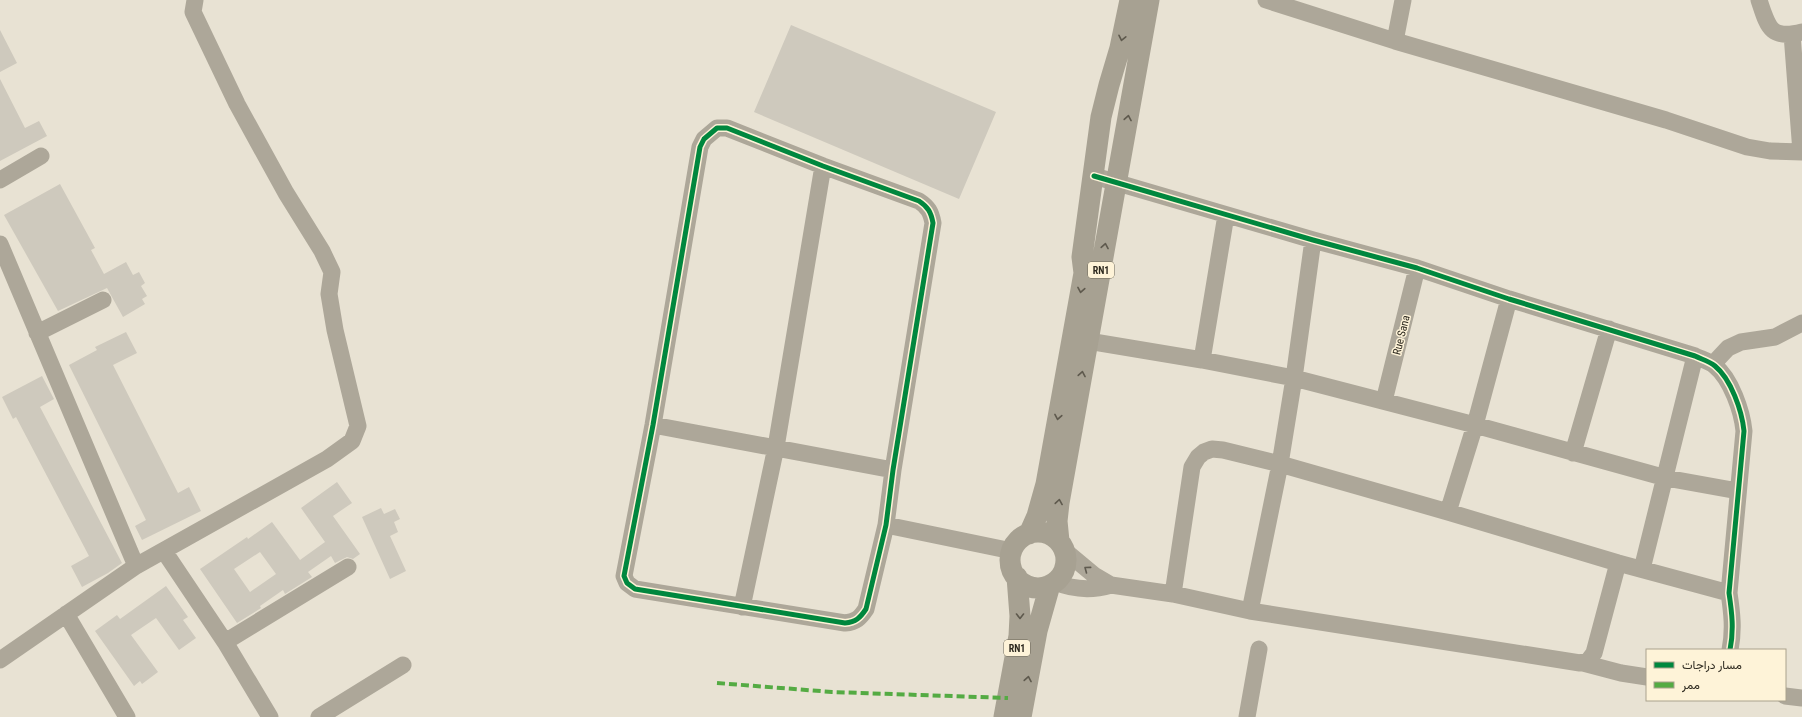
<svg xmlns="http://www.w3.org/2000/svg" width="1802" height="717" viewBox="0 0 1802 717" font-family="'Roboto Condensed',Vazirmatn,sans-serif">
  <rect width="100%" height="100%" fill="#e8e2d3"/>
  <!-- building -->
  <path fill="#cec9bd" fill-rule="evenodd" d="M 791,25 L 996,112 L 959,199 L 754,112 Z
    M 0,30 L 17,63 L 0,72 Z
    M 0,79 L 25,128 L 39,121 L 47,136 L 0,161 Z
    M 60,184 L 95,248 L 91,250 L 104,274 L 126,262 L 133,275 L 139,272 L 145,283 L 141,286 L 147,296 L 142,299 L 145,304 L 123,317 L 107,288 L 58,311 L 4,215 Z
    M 126,332 L 137,353 L 113,365 L 178,493 L 189,487 L 201,511 L 142,540 L 135,526 L 146,520 L 69,365 L 97,350 L 95,347 Z
    M 42,376 L 54,399 L 40,407 L 122,563 L 108,573 L 82,587 L 71,566 L 89,556 L 16,417 L 13,419 L 2,397 Z
    M 337,482 L 352,503 L 333,516 L 360,554 L 353,559 L 347,557 L 335,563 L 331,556 L 308,572 L 312,577 L 285,594 L 283,590 L 260,606 L 261,608 L 237,623 L 200,569 L 247,537 L 248,539 L 272,522 L 300,560 L 325,542 L 301,508 ZM 260,552 L 276,574 L 250,592 L 234,569 Z
    M 381,508 L 384,514 L 395,509 L 400,519 L 394,522 L 398,532 L 390,536 L 406,571 L 390,579 L 362,517 Z
    M 166,586 L 188,617 L 183,620 L 196,638 L 179,650 L 156,618 L 131,635 L 158,672 L 142,684 L 140,681 L 134,686 L 95,631 L 117,615 L 120,619 Z"/>
  <g fill="none" stroke-linecap="round" stroke-linejoin="round">
    <!-- minor -->
    <path stroke="#ada799" stroke-width="17" d="M 1266,0 L 1395,41 L 1666,120 L 1747,147 L 1770,151 L 1802,152
      M 1759,0 C 1768,27 1770,40 1802,32
      M 1792,34 L 1801,152
      M 1395,41 L 1403,0
      M 717,128 L 727,128 L 823,166 L 919,201 C 928,207 931,212 933,223 L 893,470 L 886,525 L 866,609 C 860,618 856,622 845,623 L 635,589 L 627,583 L 624,576 L 653,425 L 700,147 L 704,139 Z
      M 1094,176 L 1313,240 L 1417,268 L 1509,299 L 1695,356 C 1701,359 1709,361 1715,366 C 1731,379 1742,411 1744,431 L 1729,593 C 1732,613 1734,630 1730,650
      M 0,180 L 41,156
      M 0,244 L 136,566
      M 37,333 L 103,300
      M 1088,341 L 1202,360 L 1294,378 L 1475,425 L 1666,478 L 1738,491
      M 1202,360 L 1226,215
      M 1713,364 L 1728,348 L 1741,342 L 1775,337 L 1802,323
      M 1384,401 L 1417,268
      M 653,425 L 893,470
      M 1573,453 L 1609,329
      M 1448,512 L 1475,425 L 1509,299
      M 886,525 L 1012,551
      M 1064,550 L 1094,575 L 1111,585 L 1173,594 L 1250,611 L 1580,663 L 1588,661 L 1594,653 L 1618,563
      M 164,551 L 225,642 L 270,717
      M 1642,569 L 1695,356
      M 1055,582 C 1074,590 1091,591 1111,585
      M 1173,594 L 1192,467 L 1198,457 L 1204,452 L 1212,449 L 1223,450 L 1280,464 L 1448,512 L 1618,563 L 1729,593
      M 742,607 L 776,447 L 823,166
      M 1250,611 L 1280,464 L 1294,378 L 1313,240
      M 66,614 L 127,717
      M 225,642 L 348,567
      M 0,660 L 136,566 L 327,459 L 352,441 L 358,426 L 335,330 L 329,294 L 332,272 L 322,251 L 286,193 L 237,104 L 193,12 L 195,0
      M 1583,663 L 1621,673 L 1647,677
      M 1785,696 L 1802,698
      M 319,717 L 403,665
      M 1247,717 L 1259,649"/>
    <!-- major -->
    <path stroke="#a7a192" stroke-width="21" d="M1010 560a28 28 0 1 1 56 0a28 28 0 1 1-56 0Z
      M 1029,534 L 1037,516 L 1046,484 L 1084,273 L 1082,257 L 1101,117 L 1109,85 L 1120,48 L 1130,0
      M 1059,541 L 1057,521 L 1059,503 L 1149,0
      M 1004,717 L 1019,636 L 1020,616 L 1017,577
      M 1021,717 L 1037,631 L 1050,585"/>
    <!-- quiet -->
    <path stroke="#54ab43" stroke-width="4" stroke-dasharray="8 4" stroke-linecap="butt" d="M 717,683 L 832,692 L 1008,698"/>
    <!-- cycleway casing -->
    <g stroke="#fef3d8" stroke-width="8">
      <path id="cycleway" d="M 717,128 L 727,128 L 823,166 L 919,201 C 928,207 931,212 933,223 L 893,470 L 886,525 L 866,609 C 860,618 856,622 845,623 L 635,589 L 627,583 L 624,576 L 653,425 L 700,147 L 704,139 Z
        M 1094,176 L 1313,240 L 1417,268 L 1509,299 L 1695,356 C 1701,359 1709,361 1715,366 C 1731,379 1742,411 1744,431 L 1729,593 C 1732,613 1734,630 1730,650"/>
    </g>
    <!-- cycleway -->
    <use href="#cycleway" stroke="#00873e" stroke-width="5"/>
  </g>
  <!-- one-way arrows -->
  <defs><path id="oneway-chevron" d="M-2-3.5L2.5 0L-2 3.5" fill="none" stroke-width="1.6" stroke-linecap="round" stroke-linejoin="round"/></defs>
  <g stroke="#5e594d">
    <use href="#oneway-chevron" transform="translate(1122 38) rotate(102)"/>
    <use href="#oneway-chevron" transform="translate(1128 118) rotate(-80)"/>
    <use href="#oneway-chevron" transform="translate(1105 246) rotate(-80)"/>
    <use href="#oneway-chevron" transform="translate(1081 290) rotate(100)"/>
    <use href="#oneway-chevron" transform="translate(1082 374) rotate(-80)"/>
    <use href="#oneway-chevron" transform="translate(1058 417) rotate(100)"/>
    <use href="#oneway-chevron" transform="translate(1059 502) rotate(-81)"/>
    <use href="#oneway-chevron" transform="translate(1020 616) rotate(90)"/>
    <use href="#oneway-chevron" transform="translate(1028 679) rotate(-80)"/>
  </g>
  <use stroke="#605b50" href="#oneway-chevron" transform="translate(1087 569) rotate(-143)"/>
  <g text-anchor="middle" stroke-width="3" stroke-linejoin="round" paint-order="stroke">
    <!-- shield labels -->
    <g fill="#fef3d8" stroke="#6c6656" stroke-width="1">
      <rect x="1088" y="262" width="26" height="16" rx="3"/>
      <rect x="1004" y="640" width="26" height="16" rx="3"/>
    </g>
    <g font-size="10" font-weight="bold" fill="#2d291f">
      <text x="1101" y="274">RN1</text>
      <text x="1017" y="652">RN1</text>
    </g>
    <!-- street labels -->
    <g font-size="11" fill="#2d291f" stroke="#fef3d8">
      <text transform="translate(1401 335) rotate(-76)" y="4">Rue Sana</text>
    </g>
  </g>
  <!-- legend -->
  <rect x="1646" y="649" width="140" height="52" fill="#fef3d8" stroke="#aaa28e"/>
  <rect x="1654" y="662" width="20" height="6" fill="#00873e" stroke="#aaa28e"/>
  <text x="1682" y="669" font-size="12" fill="#2d291f">مسار دراجات</text>
  <rect x="1654" y="682" width="20" height="6" fill="#54ab43" stroke="#aaa28e"/>
  <text x="1682" y="689" font-size="12" fill="#2d291f">ممر</text>
</svg>
